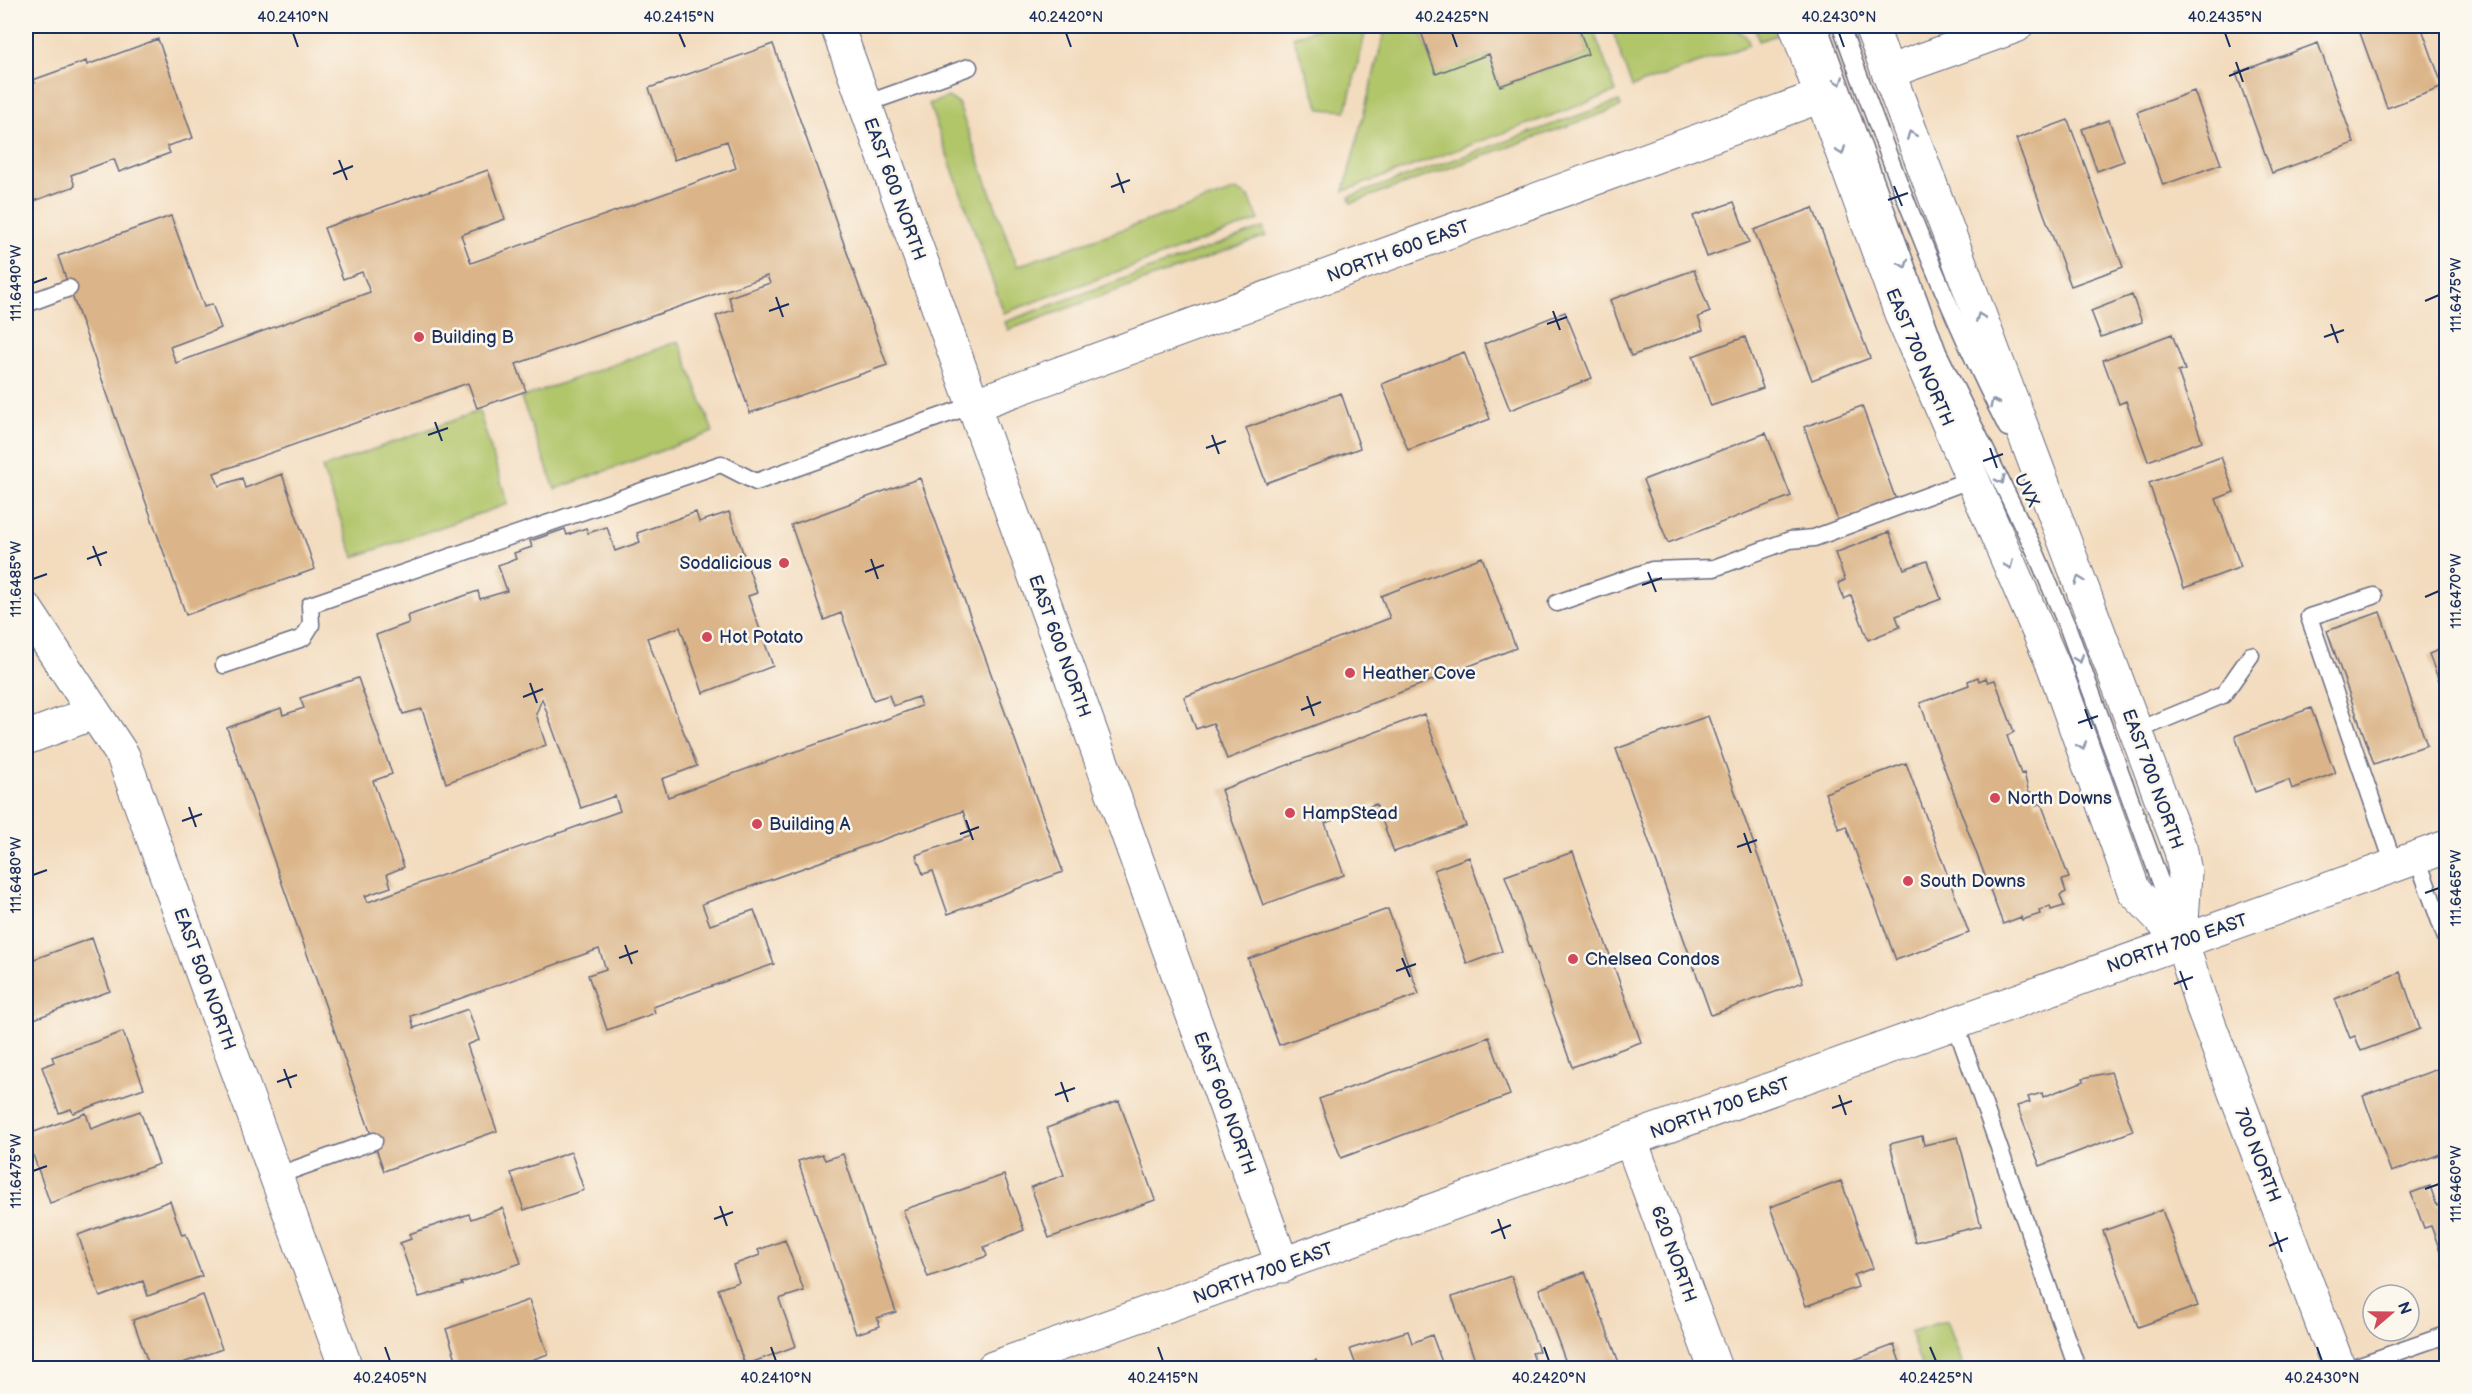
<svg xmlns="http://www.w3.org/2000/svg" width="2472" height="1394" viewBox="0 0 2472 1394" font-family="'Balsamiq Sans',sans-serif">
  <rect width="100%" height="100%" fill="#fbf7ec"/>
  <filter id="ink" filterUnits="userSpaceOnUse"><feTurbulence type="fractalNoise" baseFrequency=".0167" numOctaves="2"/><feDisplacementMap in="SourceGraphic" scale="12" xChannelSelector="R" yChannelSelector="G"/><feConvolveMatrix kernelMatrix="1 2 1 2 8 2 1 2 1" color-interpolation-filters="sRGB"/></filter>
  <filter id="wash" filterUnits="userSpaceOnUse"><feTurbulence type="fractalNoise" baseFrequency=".008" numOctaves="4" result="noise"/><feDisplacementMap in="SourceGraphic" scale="24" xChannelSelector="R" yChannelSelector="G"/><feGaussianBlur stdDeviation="1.35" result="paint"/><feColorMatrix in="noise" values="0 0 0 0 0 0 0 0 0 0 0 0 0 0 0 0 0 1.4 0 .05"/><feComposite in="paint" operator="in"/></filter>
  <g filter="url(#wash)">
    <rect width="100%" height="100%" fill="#f3dbbe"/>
    <!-- green -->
    <path fill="#b1c569" stroke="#667a64" stroke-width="1.5" d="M 1324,26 L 1367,26 L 1346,111 L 1320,109 L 1293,37 Z
      M 1386,26 L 1419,26 L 1436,73 L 1489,54 L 1500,86 L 1588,54 L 1578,26 L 1592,26 L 1616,92 L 1344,191 Z
      M 1611,26 L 1730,26 L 1747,37 L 1749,45 L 1632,87 Z
      M 1754,26 L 1776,26 L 1777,35 L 1759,41 Z
      M 948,97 L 958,103 L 1017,266 L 1236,190 L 1249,197 L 1259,220 L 1004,313 L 929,104 Z
      M 1619,101 L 1621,107 L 1351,203 L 1349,197 Z
      M 1263,228 L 1266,236 L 1008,330 L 1005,322 Z
      M 679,341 L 713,432 L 555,489 L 521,398 Z
      M 479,411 L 508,504 L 354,557 L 322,468 Z
      M 1947,1320 L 1964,1368 L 1922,1368 L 1910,1332 Z"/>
    <g id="blocks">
      <!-- building -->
      <path fill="#dbb589" d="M 1419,26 L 1578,26 L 1588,54 L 1500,86 L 1489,54 L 1436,74 Z
        M 2372,26 L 2421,26 L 2443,87 L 2387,108 L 2359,30 Z
        M 158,39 L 193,138 L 167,146 L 170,153 L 119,172 L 114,159 L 71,175 L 75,186 L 26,204 L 26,87 L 35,83 L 33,80 L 86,61 L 87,65 Z
        M 2318,43 L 2354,143 L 2272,173 L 2236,73 Z
        M 773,44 L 887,365 L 750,413 L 716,316 L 733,310 L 729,297 L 770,283 L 767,276 L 516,364 L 526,391 L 477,408 L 468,383 L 214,473 L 219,486 L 242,478 L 245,488 L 282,474 L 315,569 L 186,615 L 58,256 L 171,216 L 204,307 L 212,304 L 221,328 L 170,347 L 176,363 L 370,292 L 362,272 L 343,279 L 324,228 L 488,170 L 505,219 L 461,235 L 471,263 L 736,168 L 727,141 L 674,160 L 649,88 Z
        M 2194,91 L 2221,164 L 2163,185 L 2137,112 Z
        M 2068,120 L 2123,267 L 2071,286 L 2016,139 Z
        M 2109,120 L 2124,161 L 2097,171 L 2082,129 Z
        M 1734,202 L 1749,242 L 1707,257 L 1693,216 Z
        M 1813,208 L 1870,358 L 1812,380 L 1754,230 Z
        M 1694,270 L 1710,312 L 1698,317 L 1703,330 L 1631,356 L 1610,300 Z
        M 2132,295 L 2142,322 L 2101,337 L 2091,311 Z
        M 1565,312 L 1592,378 L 1510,410 L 1484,344 Z
        M 2172,334 L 2185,370 L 2178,372 L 2202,441 L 2148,461 L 2126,401 L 2119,404 L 2103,360 Z
        M 1745,337 L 1763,388 L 1711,406 L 1693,356 Z
        M 1464,352 L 1490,419 L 1408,450 L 1382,384 Z
        M 1341,393 L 1360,448 L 1266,483 L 1246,428 Z
        M 1862,406 L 1896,500 L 1838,521 L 1804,427 Z
        M 1766,433 L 1791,496 L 1668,543 L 1643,480 Z
        M 2221,457 L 2234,492 L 2216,499 L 2241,567 L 2184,588 L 2149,483 Z
        M 920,478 L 1063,872 L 948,914 L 933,871 L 923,874 L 916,855 L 971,836 L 963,811 L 702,904 L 710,925 L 754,910 L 774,964 L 653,1007 L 655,1013 L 607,1030 L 588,975 L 606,969 L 599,949 L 411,1016 L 414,1028 L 468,1009 L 479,1040 L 467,1045 L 497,1131 L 384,1171 L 227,728 L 281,708 L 283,715 L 304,708 L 300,698 L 358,678 L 392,774 L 373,781 L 404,867 L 387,874 L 391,887 L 365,896 L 368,902 L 620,811 L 615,796 L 581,808 L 542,699 L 536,714 L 546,745 L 446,783 L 422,709 L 403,714 L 376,635 L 409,623 L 407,616 L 478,591 L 480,599 L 507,591 L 498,565 L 516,559 L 514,553 L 532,547 L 530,541 L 565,529 L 567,535 L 586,528 L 588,533 L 607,527 L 615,551 L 640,542 L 637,533 L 696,512 L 699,522 L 729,512 L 757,593 L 748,596 L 773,666 L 703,693 L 680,627 L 647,638 L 697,766 L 662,779 L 668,797 L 884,720 L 921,706 L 918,697 L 893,706 L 889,695 L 873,700 L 841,613 L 824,620 L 791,525 Z
        M 1889,532 L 1904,569 L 1927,561 L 1941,599 L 1896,616 L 1900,627 L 1868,640 L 1851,595 L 1844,599 L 1838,583 L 1845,580 L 1835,553 Z
        M 1482,557 L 1516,648 L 1227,759 L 1213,723 L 1196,729 L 1184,697 L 1390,618 L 1381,596 Z
        M 2380,612 L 2427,745 L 2374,764 L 2327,631 Z
        M 2446,647 L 2446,700 L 2429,654 Z
        M 1978,677 L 1979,681 L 1986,678 L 1988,682 L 1995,680 L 2014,732 L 2007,736 L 2021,774 L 2024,773 L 2029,793 L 2031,792 L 2036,805 L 2041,803 L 2069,878 L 2062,880 L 2066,892 L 2060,895 L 2064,906 L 2051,910 L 2050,906 L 2039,911 L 2040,914 L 2022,920 L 2021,917 L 2003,924 L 1920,703 L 1969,685 L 1968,681 Z
        M 2311,708 L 2335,773 L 2292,789 L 2289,780 L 2255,792 L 2235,736 Z
        M 1424,714 L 1466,826 L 1394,852 L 1376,804 L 1325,823 L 1344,875 L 1263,905 L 1221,790 Z
        M 1708,716 L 1803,982 L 1711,1015 L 1616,749 Z
        M 1906,763 L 1969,933 L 1896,960 L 1846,826 L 1839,829 L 1825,793 Z
        M 1573,852 L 1641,1042 L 1572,1067 L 1505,876 Z
        M 1469,857 L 1502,951 L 1467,964 L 1434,870 Z
        M 1388,909 L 1419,994 L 1279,1045 L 1248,959 Z
        M 92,938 L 110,991 L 26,1022 L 26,962 Z
        M 2400,972 L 2420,1029 L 2361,1051 L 2355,1036 L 2350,1038 L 2335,999 Z
        M 123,1032 L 144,1088 L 73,1113 L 71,1109 L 59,1113 L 42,1067 L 54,1062 L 52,1057 Z
        M 1489,1037 L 1510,1095 L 1341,1158 L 1319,1099 Z
        M 2446,1066 L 2446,1152 L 2391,1172 L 2363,1096 Z
        M 2111,1072 L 2133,1131 L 2040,1166 L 2017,1106 L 2030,1102 L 2028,1097 L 2042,1093 L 2043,1097 L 2084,1081 L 2083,1078 Z
        M 1119,1101 L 1155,1200 L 1049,1238 L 1031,1187 L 1064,1175 L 1047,1128 Z
        M 140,1111 L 159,1164 L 50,1203 L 26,1135 L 86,1113 L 91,1129 Z
        M 1922,1136 L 1924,1145 L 1958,1137 L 1981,1226 L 1915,1242 L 1890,1144 Z
        M 571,1152 L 584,1190 L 524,1210 L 511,1173 Z
        M 822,1154 L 825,1160 L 843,1154 L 896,1312 L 877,1318 L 880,1326 L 856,1334 L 798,1161 Z
        M 1004,1175 L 1024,1230 L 984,1247 L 987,1256 L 928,1277 L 903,1210 Z
        M 1841,1181 L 1873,1268 L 1854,1275 L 1858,1287 L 1806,1306 L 1770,1207 Z
        M 2430,1186 L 2437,1206 L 2446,1203 L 2446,1267 L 2431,1226 L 2424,1228 L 2411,1193 Z
        M 170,1201 L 182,1235 L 186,1234 L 202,1276 L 148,1296 L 143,1281 L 100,1297 L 78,1235 Z
        M 503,1208 L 521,1263 L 461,1283 L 462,1285 L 419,1297 L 400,1243 L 411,1239 L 409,1234 L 469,1214 L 471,1219 Z
        M 2162,1210 L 2198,1306 L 2138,1327 L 2103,1231 Z
        M 785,1240 L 804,1291 L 779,1299 L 796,1346 L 745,1365 L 718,1289 L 739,1282 L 733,1265 L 760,1255 L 758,1250 Z
        M 1585,1272 L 1621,1368 L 1568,1368 L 1539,1289 Z
        M 1511,1276 L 1539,1351 L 1532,1353 L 1535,1361 L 1515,1368 L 1478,1368 L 1452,1297 Z
        M 203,1295 L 222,1349 L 169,1368 L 150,1368 L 133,1320 Z
        M 529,1300 L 548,1354 L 508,1368 L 459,1368 L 446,1329 Z
        M 1408,1331 L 1412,1343 L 1432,1335 L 1444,1368 L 1357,1368 L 1350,1349 Z
        M 1894,1345 L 1902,1368 L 1842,1368 L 1840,1365 Z
        M 1316,1360 L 1319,1368 L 1293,1368 Z"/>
    </g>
  </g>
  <g filter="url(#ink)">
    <use href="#blocks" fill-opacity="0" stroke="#676b80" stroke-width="1.5"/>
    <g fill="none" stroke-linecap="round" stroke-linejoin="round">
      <!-- service casing -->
      <g stroke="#676b80" stroke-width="19">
        <path id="service" d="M 1819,26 L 1938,352 L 2035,551 L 2068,628 L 2174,919
          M 1841,26 C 1890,162 1941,298 2007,428
          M 865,104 L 969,67
          M 26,304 L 69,288
          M 2374,596 L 2309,617 L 2394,865
          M 1557,603 L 1652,570 L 1714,568 L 1790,540 L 1814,538 L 1972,479
          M 224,665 L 303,638 L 311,625 L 310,605 L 721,464 L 756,482 L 973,405
          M 2136,731 L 2223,695 L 2251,655
          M 2417,858 L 2446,938
          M 1955,1023 L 2077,1368
          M 276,1176 L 374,1141
          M 2351,1368 L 2446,1335"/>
      </g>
      <!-- minor casing -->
      <g stroke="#676b80" stroke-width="35">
        <path id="minor" d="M 837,26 L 1283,1266
          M 1888,72 L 2016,26
          M 973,405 L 1821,96
          M 26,738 L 93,713
          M 1631,1141 L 1715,1368"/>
      </g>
      <!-- tertiary casing -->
      <g stroke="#676b80" stroke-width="35">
        <path id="tertiary" d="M 26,609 L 123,756 L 346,1368
          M 993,1368 L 2446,847"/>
      </g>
      <!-- secondary casing -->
      <g stroke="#676b80" stroke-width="35">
        <path id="secondary" d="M 1796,26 L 1903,319 L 2054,667 L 2134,891 L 2181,940
          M 1871,26 L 2181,851 L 2185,872 L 2181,940 L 2200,1000 L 2339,1368"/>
      </g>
      <!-- service -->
      <use href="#service" stroke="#fff" stroke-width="16"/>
      <!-- minor -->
      <use href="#minor" stroke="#fff" stroke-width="33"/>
      <!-- tertiary -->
      <use href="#tertiary" stroke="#fff" stroke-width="33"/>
      <!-- secondary -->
      <use href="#secondary" stroke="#fff" stroke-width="33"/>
    </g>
    <!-- one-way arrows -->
    <defs><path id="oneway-chevron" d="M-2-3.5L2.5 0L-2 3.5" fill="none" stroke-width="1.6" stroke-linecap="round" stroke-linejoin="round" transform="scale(1.5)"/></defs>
    <g stroke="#8d97ae">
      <use href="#oneway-chevron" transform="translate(1839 81) rotate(70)"/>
      <use href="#oneway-chevron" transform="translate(1911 135) rotate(-111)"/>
      <use href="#oneway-chevron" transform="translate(1841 151) rotate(70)"/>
      <use href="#oneway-chevron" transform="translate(1904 264) rotate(70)"/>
      <use href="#oneway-chevron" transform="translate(1980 317) rotate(-111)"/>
      <use href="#oneway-chevron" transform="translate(1994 403) rotate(-117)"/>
      <use href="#oneway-chevron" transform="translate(2001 480) rotate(64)"/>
      <use href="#oneway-chevron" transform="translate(2009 565) rotate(67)"/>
      <use href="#oneway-chevron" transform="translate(2079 580) rotate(-111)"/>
      <use href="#oneway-chevron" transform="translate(2079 659) rotate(69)"/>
      <use href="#oneway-chevron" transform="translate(2082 746) rotate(70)"/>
    </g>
  </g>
  <!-- ticks -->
  <path fill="none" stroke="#1b2f5e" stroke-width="2" d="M 293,33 L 298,47M 679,33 L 685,47M 1066,33 L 1071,47M 1452,33 L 1457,47M 1839,33 L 1844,47M 2225,33 L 2230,47M 2236,62 L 2243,82M 2229,76 L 2249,68M 339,160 L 347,180M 1117,173 L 1124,193M 333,174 L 353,166M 1894,186 L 1902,206M 1111,187 L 1130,180M 1888,200 L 1908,193M 33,283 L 47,278M 776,297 L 783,317M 2425,301 L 2439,295M 769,311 L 789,304M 1553,311 L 1560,330M 1547,324 L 1567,317M 2331,324 L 2338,343M 2324,337 L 2344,330M 435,422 L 442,441M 428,435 L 448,428M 1212,435 L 1219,454M 1206,448 L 1226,441M 1990,448 L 1997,468M 1983,461 L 2003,454M 93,546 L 101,566M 87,559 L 107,552M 871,559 L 878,579M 865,572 L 884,565M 1648,572 L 1656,592M 33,579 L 47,574M 1642,585 L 1662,578M 2425,597 L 2439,591M 530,683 L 537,703M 1307,696 L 1314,716M 523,697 L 543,689M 2085,709 L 2092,729M 1301,710 L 1321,702M 2078,723 L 2098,716M 189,807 L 196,827M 966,820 L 973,840M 182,821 L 202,814M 1744,833 L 1751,853M 960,834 L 979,827M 1737,847 L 1757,840M 33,875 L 47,870M 2425,893 L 2439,888M 625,945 L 632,964M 619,958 L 638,951M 1402,958 L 1410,977M 1396,971 L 1416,964M 2180,971 L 2187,990M 2174,984 L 2193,977M 284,1069 L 291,1088M 277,1082 L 297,1075M 1061,1082 L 1068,1102M 1055,1095 L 1075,1088M 1839,1095 L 1846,1115M 1832,1108 L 1852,1101M 33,1171 L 47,1166M 2425,1189 L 2439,1184M 720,1206 L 727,1226M 714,1219 L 733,1212M 1498,1219 L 1505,1239M 2275,1232 L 2282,1252M 1491,1233 L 1511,1225M 2269,1246 L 2288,1238M 385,1347 L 390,1361M 771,1347 L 776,1361M 1158,1347 L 1163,1361M 1544,1347 L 1549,1361M 1930,1347 L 1936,1361M 2317,1347 L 2322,1361"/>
  <!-- markers -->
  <g fill="#d1495b" stroke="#fbf7ec" stroke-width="2">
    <circle cx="419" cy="337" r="6"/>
    <circle cx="784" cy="563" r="6"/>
    <circle cx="707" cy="637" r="6"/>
    <circle cx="1350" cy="673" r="6"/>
    <circle cx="1995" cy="798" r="6"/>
    <circle cx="1290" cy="813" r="6"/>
    <circle cx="757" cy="824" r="6"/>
    <circle cx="1908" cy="881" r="6"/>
    <circle cx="1573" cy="959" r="6"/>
  </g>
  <g text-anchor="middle" stroke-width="5" stroke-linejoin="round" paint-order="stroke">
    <!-- street labels -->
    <g font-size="18" fill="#1b2f5e" stroke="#fbf7ec">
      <text transform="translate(895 189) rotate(70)" y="6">EAST 600 NORTH</text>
      <text transform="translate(1398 251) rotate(-20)" y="6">NORTH 600 EAST</text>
      <text transform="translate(1920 357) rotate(67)" y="6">EAST 700 NORTH</text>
      <text transform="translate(2027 490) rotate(64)" y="6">UVX</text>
      <text transform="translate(1060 646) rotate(70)" y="6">EAST 600 NORTH</text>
      <text transform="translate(2153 779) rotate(70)" y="6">EAST 700 NORTH</text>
      <text transform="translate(2177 943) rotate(-19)" y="6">NORTH 700 EAST</text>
      <text transform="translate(205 979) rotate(70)" y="6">EAST 500 NORTH</text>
      <text transform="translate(1225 1103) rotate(70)" y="6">EAST 600 NORTH</text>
      <text transform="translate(1720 1108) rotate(-20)" y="6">NORTH 700 EAST</text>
      <text transform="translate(2258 1155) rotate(69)" y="6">700 NORTH</text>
      <text transform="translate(1674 1254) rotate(70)" y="6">620 NORTH</text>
      <text transform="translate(1263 1273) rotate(-20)" y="6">NORTH 700 EAST</text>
    </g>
    <!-- poi labels -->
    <g font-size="18" fill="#1b2f5e" stroke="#fbf7ec" text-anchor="start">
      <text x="431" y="343">Building B</text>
      <text x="772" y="569" text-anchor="end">Sodalicious</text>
      <text x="719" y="643">Hot Potato</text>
      <text x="1362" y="679">Heather Cove</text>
      <text x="2007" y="804">North Downs</text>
      <text x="1302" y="819">HampStead</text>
      <text x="769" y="830">Building A</text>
      <text x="1920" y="887">South Downs</text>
      <text x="1585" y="965">Chelsea Condos</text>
    </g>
  </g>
  <!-- margin -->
  <rect width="2472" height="1394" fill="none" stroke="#fbf7ec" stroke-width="66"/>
  <!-- north arrow -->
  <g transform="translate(2391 1313) rotate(70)"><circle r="28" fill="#fbf7ec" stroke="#a1a7b3" stroke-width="1.5"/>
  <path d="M0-4.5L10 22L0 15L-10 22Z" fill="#d1495b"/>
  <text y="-9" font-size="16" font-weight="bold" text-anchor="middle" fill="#1b2f5e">N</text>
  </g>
  <rect x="33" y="33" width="2406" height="1328" fill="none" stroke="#1b2f5e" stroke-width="2"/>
  <g font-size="15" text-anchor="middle" fill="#1b2f5e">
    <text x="293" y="22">40.2410°N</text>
    <text x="679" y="22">40.2415°N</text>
    <text x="1066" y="22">40.2420°N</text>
    <text x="1452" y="22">40.2425°N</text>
    <text x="1839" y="22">40.2430°N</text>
    <text x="2225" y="22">40.2435°N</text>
    <text transform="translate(16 283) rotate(-90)" y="5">111.6490°W</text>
    <text transform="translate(2456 295) rotate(-90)" y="5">111.6475°W</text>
    <text transform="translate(16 579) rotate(-90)" y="5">111.6485°W</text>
    <text transform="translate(2456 591) rotate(-90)" y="5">111.6470°W</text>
    <text transform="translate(16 875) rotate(-90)" y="5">111.6480°W</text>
    <text transform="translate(2456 888) rotate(-90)" y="5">111.6465°W</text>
    <text transform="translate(16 1171) rotate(-90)" y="5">111.6475°W</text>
    <text transform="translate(2456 1184) rotate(-90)" y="5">111.6460°W</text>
    <text x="390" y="1383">40.2405°N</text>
    <text x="776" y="1383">40.2410°N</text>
    <text x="1163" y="1383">40.2415°N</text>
    <text x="1549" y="1383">40.2420°N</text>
    <text x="1936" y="1383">40.2425°N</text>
    <text x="2322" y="1383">40.2430°N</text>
  </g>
</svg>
